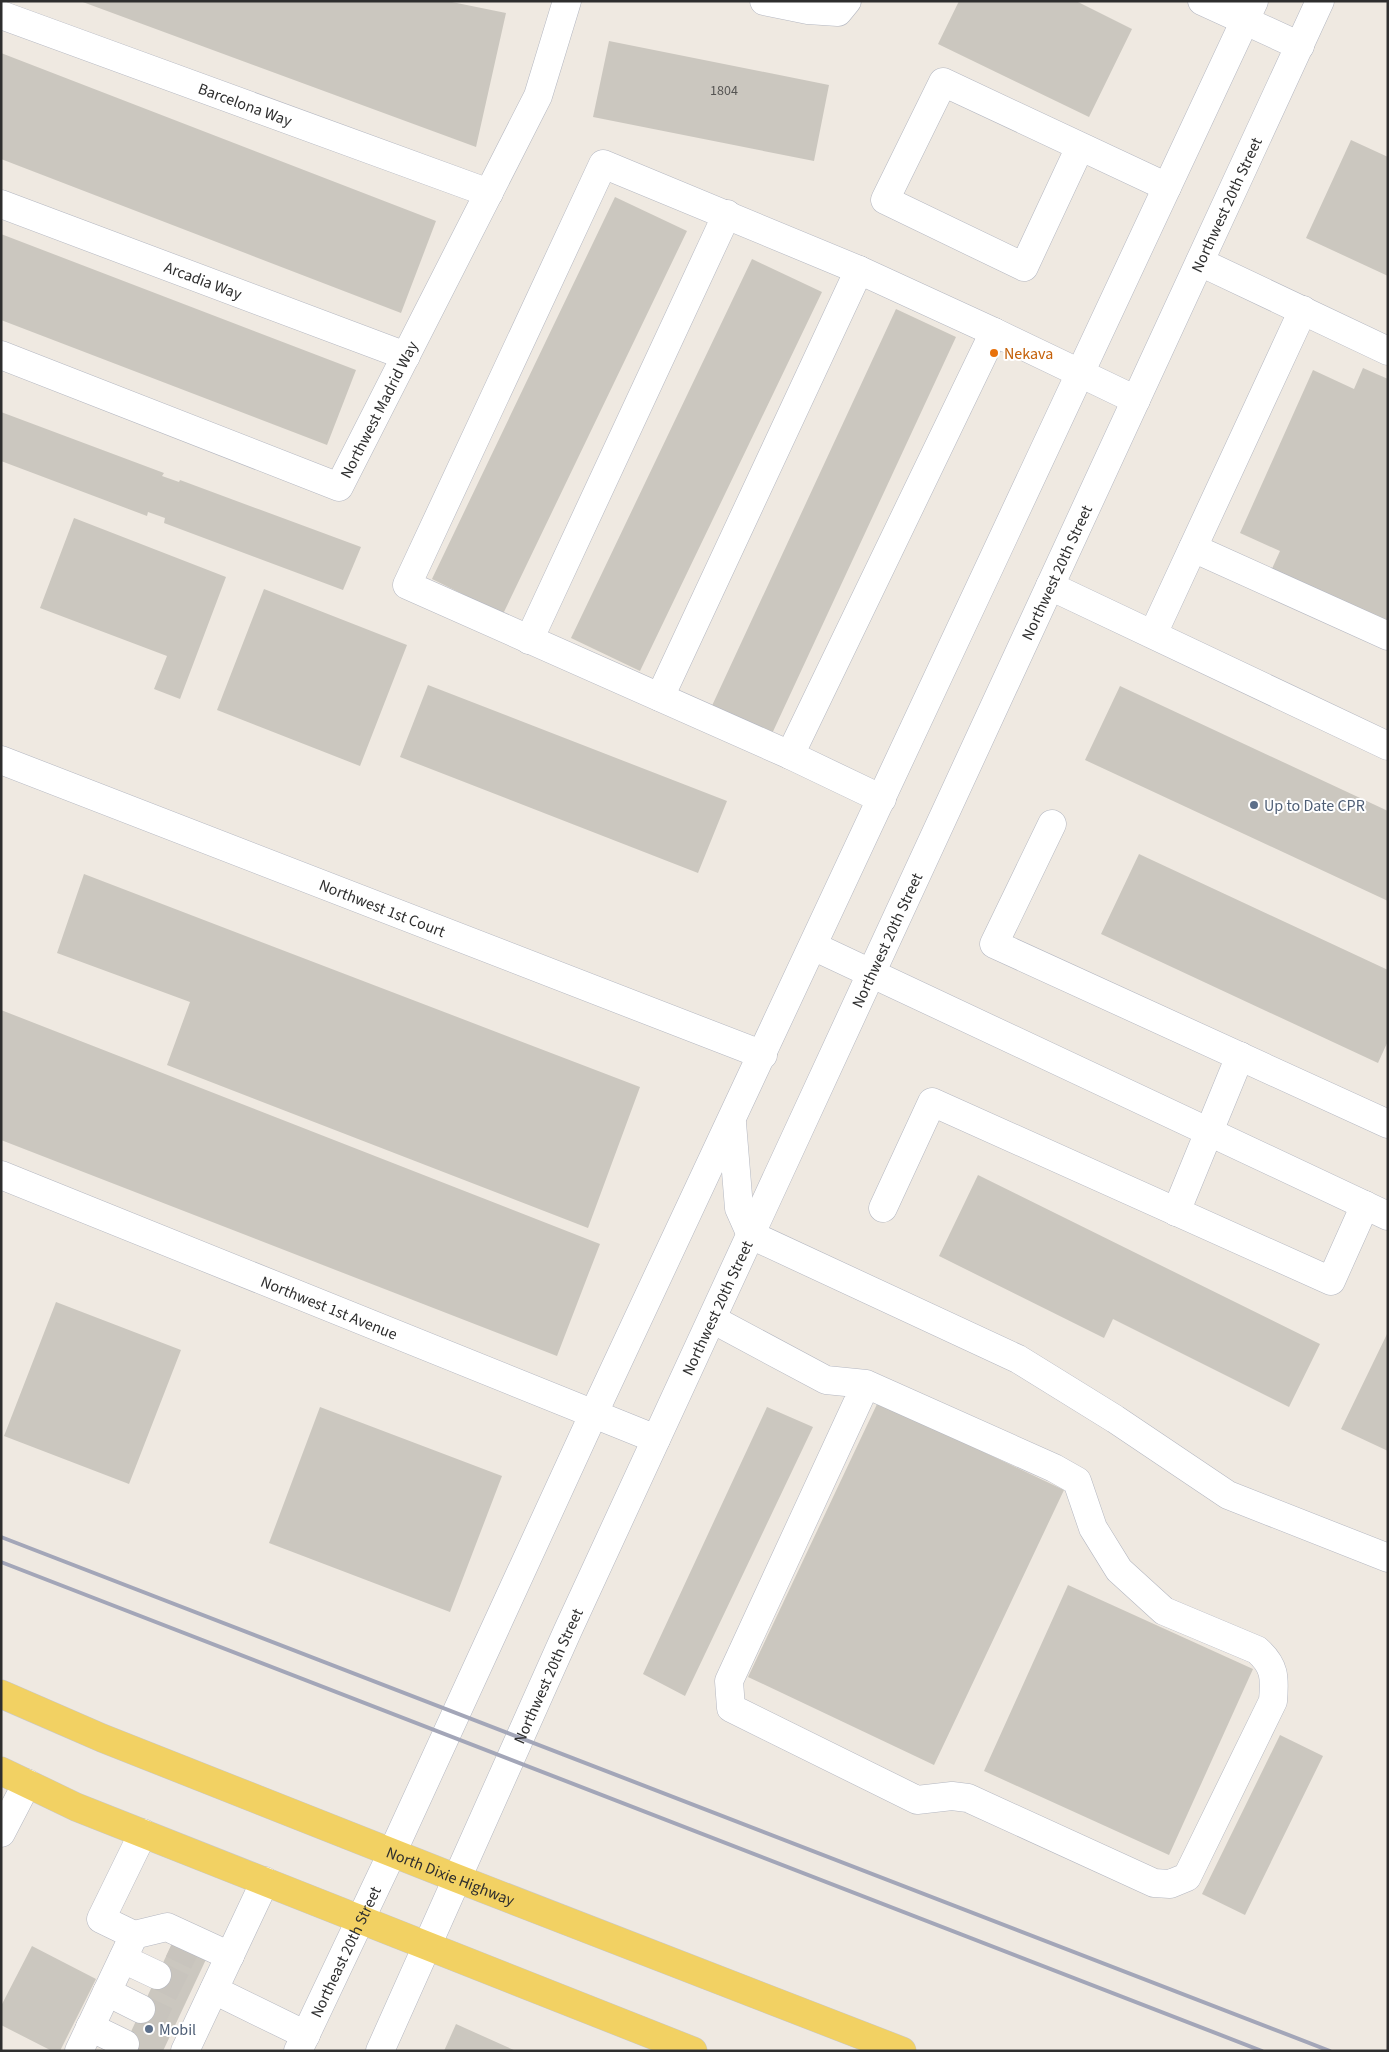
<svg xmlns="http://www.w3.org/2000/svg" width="1389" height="2052" viewBox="0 0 1389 2052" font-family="'Source Sans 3',sans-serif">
  <rect width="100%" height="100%" fill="#efe9e1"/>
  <!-- building -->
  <path fill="#cbc7bf" d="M 80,1 L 447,1 L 506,13 L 476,147 Z
    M 959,1 L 1076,1 L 1132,29 L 1089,117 L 938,44 Z
    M 609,41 L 829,85 L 814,161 L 593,117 Z
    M 1,53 L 436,221 L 401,313 L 1,159 Z
    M 1351,140 L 1388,157 L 1388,276 L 1306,238 Z
    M 615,197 L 687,231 L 503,614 L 432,579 Z
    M 1,234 L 356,370 L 327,445 L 1,320 Z
    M 752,259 L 822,292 L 640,671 L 571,638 Z
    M 896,309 L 956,337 L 770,738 L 710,710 Z
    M 1363,368 L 1388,379 L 1388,626 L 1270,573 L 1280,551 L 1240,533 L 1313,370 L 1354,389 Z
    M 1,412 L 164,473 L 162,476 L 179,482 L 180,480 L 361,547 L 343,590 L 164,523 L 165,518 L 148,512 L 147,516 L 1,461 Z
    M 74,518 L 226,577 L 180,699 L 154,689 L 167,656 L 40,608 Z
    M 264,589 L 407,645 L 360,766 L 217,710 Z
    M 428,685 L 727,801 L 698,873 L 400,757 Z
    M 1120,686 L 1388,811 L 1388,901 L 1085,760 Z
    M 1139,854 L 1388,970 L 1388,1041 L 1378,1063 L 1101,934 Z
    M 84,874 L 640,1087 L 588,1228 L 167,1065 L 190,1002 L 57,953 Z
    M 1,1010 L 600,1244 L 557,1356 L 1,1140 Z
    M 978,1175 L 1320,1344 L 1289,1407 L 1113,1319 L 1104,1338 L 939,1256 Z
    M 56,1302 L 181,1350 L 129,1484 L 4,1436 Z
    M 1388,1332 L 1388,1451 L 1341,1429 Z
    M 878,1402 L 1064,1490 L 934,1765 L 748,1677 Z
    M 320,1407 L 502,1476 L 450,1612 L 269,1543 Z
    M 767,1407 L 813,1427 L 685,1696 L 643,1674 Z
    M 1068,1585 L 1253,1669 L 1169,1855 L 984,1771 Z
    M 1280,1735 L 1323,1756 L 1245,1915 L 1202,1894 Z
    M 175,1937 L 209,1953 L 163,2051 L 122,2051 Z
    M 32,1946 L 96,1979 L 60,2051 L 52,2051 L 1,2025 L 1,2006 Z
    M 456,2024 L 516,2051 L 444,2051 Z"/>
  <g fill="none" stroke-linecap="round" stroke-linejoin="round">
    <!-- minor-tunnel -->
    <path stroke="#c8c4bd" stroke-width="28" stroke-dasharray="28 14" stroke-linecap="butt" d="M 172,1944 L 205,1960
      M 157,1975 L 191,1992
      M 141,2009 L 175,2025"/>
    <!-- minor casing -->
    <g stroke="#b4b7c1" stroke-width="29">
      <g id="minor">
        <path d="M 764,1 L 808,10 L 838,12 L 847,1"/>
        <path d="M 1202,1 L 1300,46"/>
        <path id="s1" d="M 1,15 L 489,193"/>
        <path d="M 1080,147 L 1024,267 L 885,200 L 943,82 L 1167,187"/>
        <path id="s2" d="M 1,204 L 406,356"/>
        <path d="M 1200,262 L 1388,351"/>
        <path id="s3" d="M 1,355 L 339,487 L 538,96 L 567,1"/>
        <path d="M 1193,548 L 1388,636"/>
        <path d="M 1050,586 L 1388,746"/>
        <path d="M 1153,634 L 1303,310"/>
        <path d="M 529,640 L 727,214"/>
        <path d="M 660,697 L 859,270"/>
        <path d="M 790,755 L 407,585 L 603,164 L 859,270 L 994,332"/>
        <path id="s4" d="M 1,760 L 763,1055"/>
        <path d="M 882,799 L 790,755 L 994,332 L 1136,400"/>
        <path d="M 1052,824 L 994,944 L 1388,1124"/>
        <path d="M 813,946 L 1388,1216"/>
        <path d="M 732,1123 L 739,1208 L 751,1235 L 1018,1359 L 1115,1419 L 1228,1495 L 1388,1558"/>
        <path id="s5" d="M 1,1175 L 656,1439"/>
        <path d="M 883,1208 L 932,1102 L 1331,1281 L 1365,1205"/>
        <path d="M 1176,1212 L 1240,1056"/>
        <path d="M 712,1319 L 826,1380 L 866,1384 L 1054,1468 L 1077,1481 L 1093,1528 L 1119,1570 L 1164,1611 L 1257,1650 C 1275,1666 1275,1677 1273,1701 L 1187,1877 L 1170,1884 L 1154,1883 L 968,1798 L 952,1796 L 917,1800 L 731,1708 L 729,1681 L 866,1384"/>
        <path d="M 1,1833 L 27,1783"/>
        <path d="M 134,1935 L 167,1927 L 230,1956"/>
        <path d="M 123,1959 L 157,1975"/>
        <path d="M 214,1990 L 306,2035"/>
        <path d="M 107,1992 L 141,2009"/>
        <path d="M 90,2027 L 125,2044"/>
        <path d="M 79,2051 L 134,1935 L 101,1919 L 143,1833"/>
        <path d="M 185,2051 L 265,1881"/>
        <path id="s6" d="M 298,2051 L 392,1853 L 593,1415 L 1254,1"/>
        <path id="s7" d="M 380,2051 L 568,1630 L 1320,1"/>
      </g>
    </g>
    <!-- major casing -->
    <g stroke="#c9c9c9" stroke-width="29">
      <g id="major">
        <path id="s8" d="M 1,1694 L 102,1738 L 456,1878 L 902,2051"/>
        <path d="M 1,1771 L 76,1807 L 693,2051"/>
      </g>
    </g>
    <!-- minor -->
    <use href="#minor" stroke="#fff" stroke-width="28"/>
    <!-- major -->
    <use href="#major" stroke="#f2d163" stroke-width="28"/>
    <!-- rail -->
    <path stroke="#a3a6b8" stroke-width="4" d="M 1,1537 L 1330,2051
      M 1,1562 L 1262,2051"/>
  </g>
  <!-- markers -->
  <circle fill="#e8710a" stroke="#fff" stroke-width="2" cx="994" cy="353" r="5"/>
  <g fill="#5c6f8a" stroke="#fff" stroke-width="2">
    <circle cx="1254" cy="805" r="5"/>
    <circle cx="149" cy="2029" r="5"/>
  </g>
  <g text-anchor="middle" stroke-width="4" stroke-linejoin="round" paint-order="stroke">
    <!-- number labels -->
    <g font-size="14" fill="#555452">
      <text x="724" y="95">1804</text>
    </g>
    <!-- street labels -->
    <g font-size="16" fill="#2e2e2e" stroke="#fff">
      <text dy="6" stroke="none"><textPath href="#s1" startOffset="260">Barcelona Way</textPath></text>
      <text dy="6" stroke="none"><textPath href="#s7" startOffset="2031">Northwest 20th Street</textPath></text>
      <text dy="6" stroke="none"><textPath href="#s2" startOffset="216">Arcadia Way</textPath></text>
      <text dy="6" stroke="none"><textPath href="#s3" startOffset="450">Northwest Madrid Way</textPath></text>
      <text dy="6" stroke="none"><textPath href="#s7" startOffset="1626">Northwest 20th Street</textPath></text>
      <text dy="6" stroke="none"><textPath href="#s4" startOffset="409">Northwest 1st Court</textPath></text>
      <text dy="6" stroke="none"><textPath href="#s7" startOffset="1221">Northwest 20th Street</textPath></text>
      <text dy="6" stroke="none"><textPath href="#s5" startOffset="354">Northwest 1st Avenue</textPath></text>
      <text dy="6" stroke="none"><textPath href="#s7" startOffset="816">Northwest 20th Street</textPath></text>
      <text dy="6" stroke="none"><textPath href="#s7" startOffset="411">Northwest 20th Street</textPath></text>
      <text dy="6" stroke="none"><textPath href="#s8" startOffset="485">North Dixie Highway</textPath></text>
      <text dy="6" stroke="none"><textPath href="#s6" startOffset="110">Northeast 20th Street</textPath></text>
    </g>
    <!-- food labels -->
    <g font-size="16" fill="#c56008" stroke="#fff" text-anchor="start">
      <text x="1004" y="359">Nekava</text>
    </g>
    <!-- service labels -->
    <g font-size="16" fill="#4e5e75" stroke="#fff" text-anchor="start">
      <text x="1264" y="811">Up to Date CPR</text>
      <text x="159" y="2035">Mobil</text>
    </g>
  </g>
  <!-- border -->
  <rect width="1389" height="2052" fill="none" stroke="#2e2e2e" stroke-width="5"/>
</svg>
